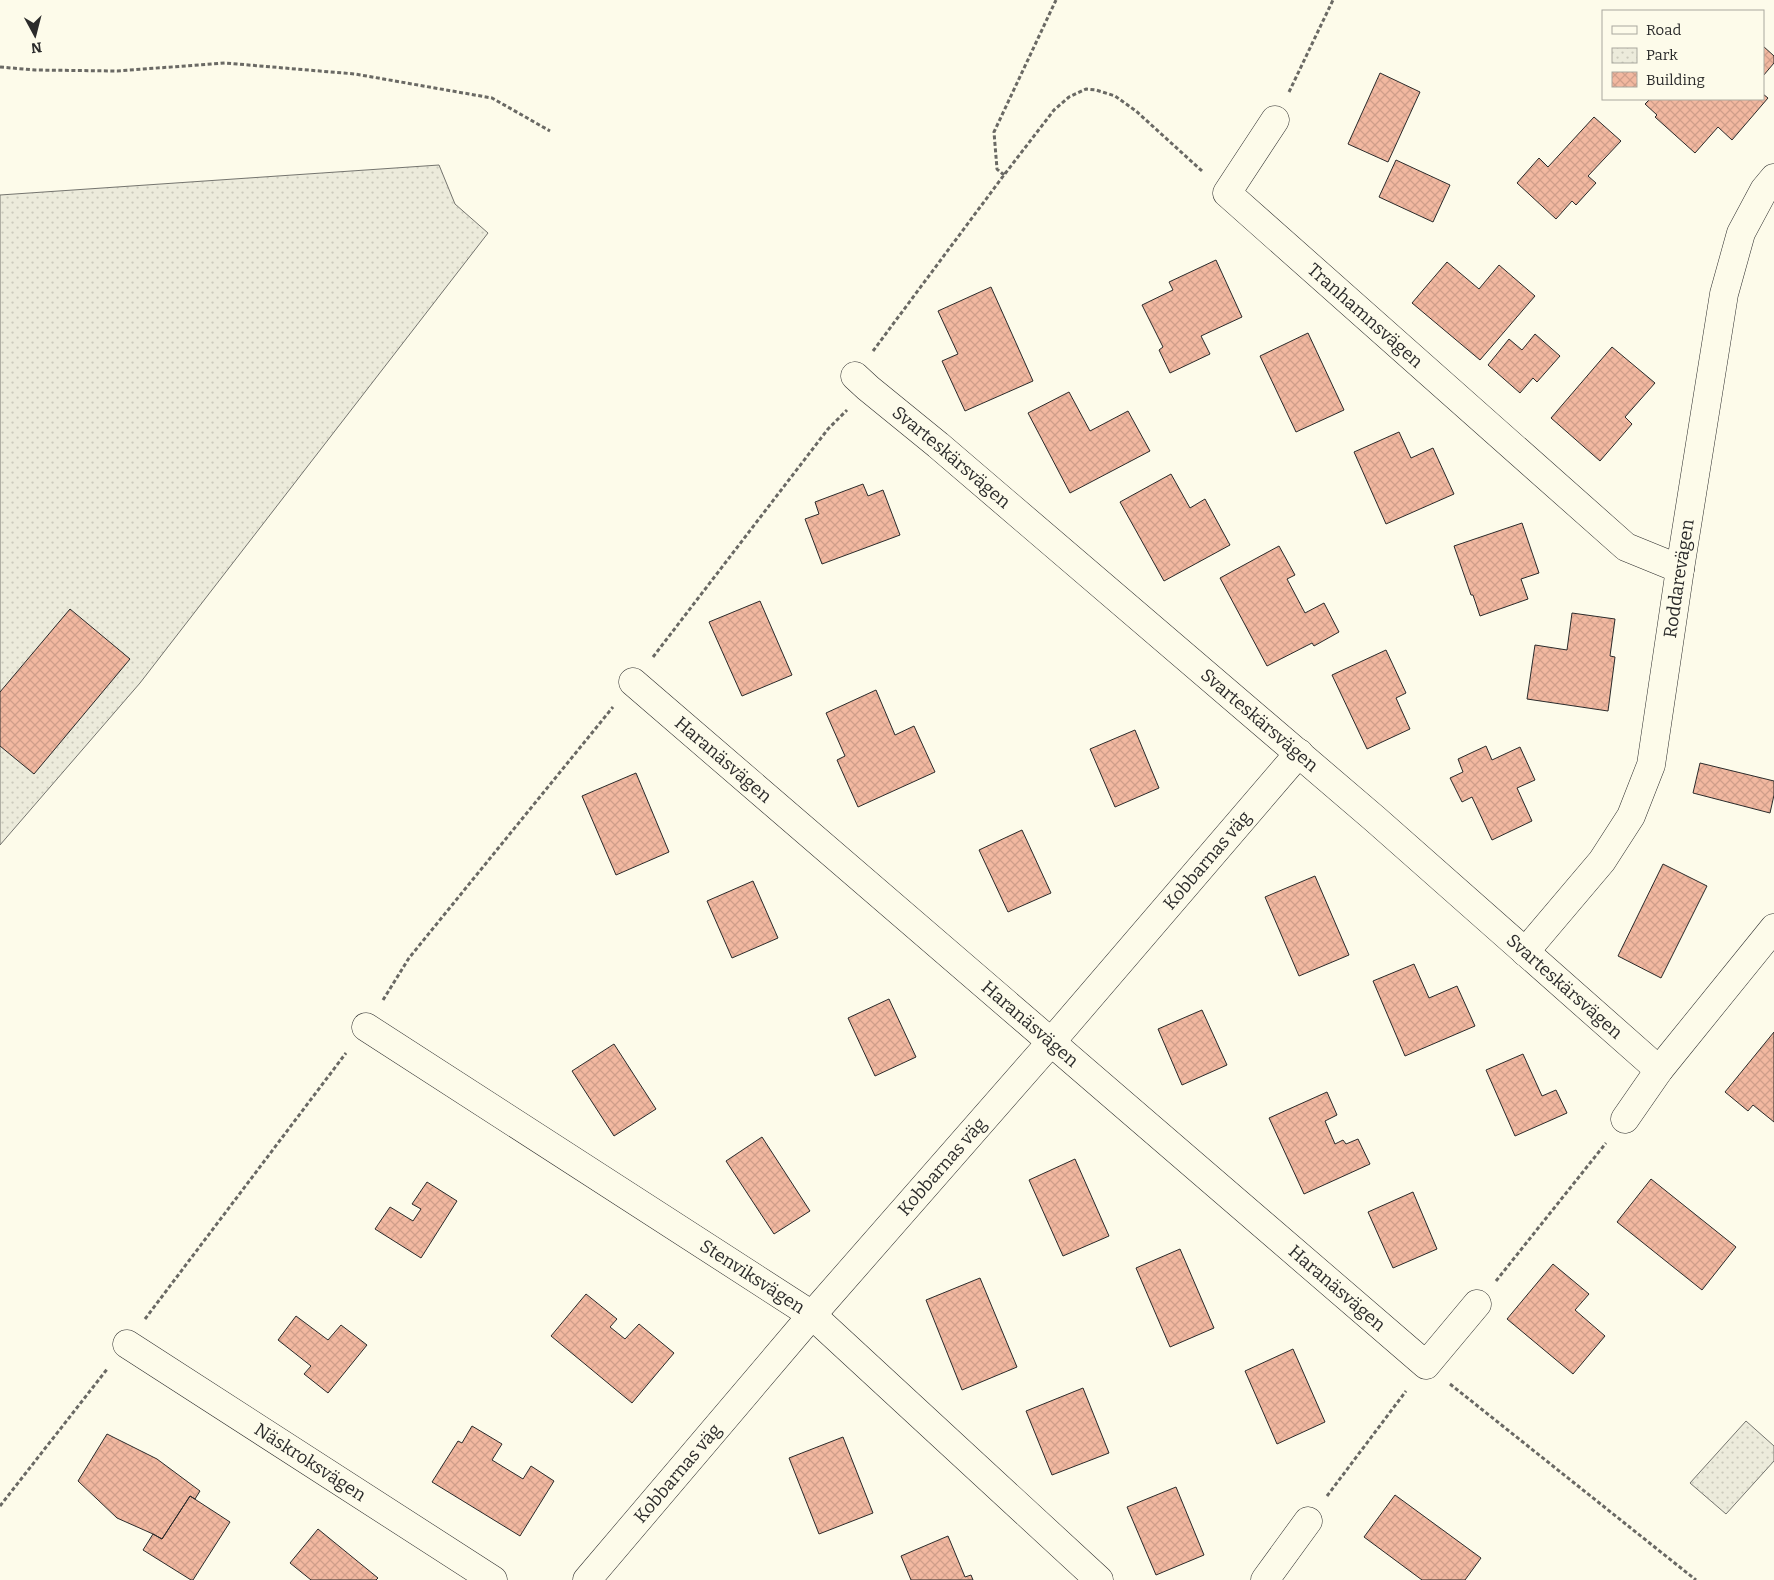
<svg xmlns="http://www.w3.org/2000/svg" width="1774" height="1580" viewBox="0 0 1774 1580" font-family="Bitter,serif">
  <defs>
    <pattern id="park-dots" width="8" height="8" patternUnits="userSpaceOnUse" patternTransform="scale(1.25)"><rect width="8" height="8" fill="#ecebdb"/><path d="M2 2h.1M6 6h.1" fill="none" stroke="#cbcabc" stroke-width="1.8" stroke-linecap="round"/></pattern>
    <pattern id="building-cross-hatch" width="8" height="8" patternUnits="userSpaceOnUse" patternTransform="scale(1.25)"><rect width="8" height="8" fill="#f2b8a0"/><path d="M0 0l8 8M0 8l8-8" fill="none" stroke="#d09e8a"/></pattern>
  </defs>
  <rect width="100%" height="100%" fill="#fdfbea"/>
  <!-- park -->
  <path fill="url(#park-dots)" stroke="#74746e" d="M 439,165 L 455,204 L 488,233 L 140,683 L 0,845 L 0,195 Z
    M 1746,1421 L 1774,1446 L 1774,1461 L 1726,1514 L 1690,1483 Z"/>
  <!-- building -->
  <path fill="url(#building-cross-hatch)" stroke="#2b2b2b" d="M 1763,46 L 1774,56 L 1774,63 L 1763,76 Z
    M 1380,73 L 1420,92 L 1388,162 L 1348,144 Z
    M 1763,94 L 1768,98 L 1732,140 L 1718,127 L 1695,153 L 1655,117 L 1657,115 L 1645,104 L 1650,99 L 1763,99 Z
    M 1594,117 L 1621,141 L 1588,176 L 1596,183 L 1576,205 L 1572,201 L 1556,219 L 1517,183 L 1539,158 L 1548,167 Z
    M 1396,160 L 1450,185 L 1433,222 L 1379,197 Z
    M 1216,260 L 1242,317 L 1201,336 L 1210,354 L 1170,373 L 1159,350 L 1163,347 L 1142,305 L 1173,290 L 1169,282 Z
    M 1447,262 L 1479,289 L 1499,265 L 1535,296 L 1480,360 L 1412,303 Z
    M 991,287 L 1033,381 L 965,411 L 942,361 L 958,354 L 938,311 Z
    M 1308,333 L 1344,410 L 1296,432 L 1260,356 Z
    M 1535,334 L 1560,356 L 1537,382 L 1533,378 L 1520,393 L 1488,365 L 1509,339 L 1522,350 Z
    M 1612,347 L 1655,383 L 1625,417 L 1632,424 L 1600,461 L 1551,418 Z
    M 1069,392 L 1090,431 L 1128,411 L 1150,451 L 1070,493 L 1028,413 Z
    M 1399,432 L 1411,458 L 1433,448 L 1454,494 L 1386,524 L 1354,452 Z
    M 1171,474 L 1190,508 L 1205,499 L 1230,545 L 1164,581 L 1120,502 Z
    M 863,484 L 868,496 L 883,490 L 900,535 L 822,564 L 805,519 L 819,514 L 815,502 Z
    M 1522,523 L 1539,573 L 1521,579 L 1528,599 L 1480,616 L 1473,595 L 1471,595 L 1454,546 Z
    M 1279,546 L 1295,575 L 1287,579 L 1305,613 L 1324,603 L 1339,632 L 1314,646 L 1312,643 L 1267,666 L 1220,578 Z
    M 760,601 L 792,675 L 742,696 L 709,622 Z
    M 70,609 L 130,659 L 34,774 L 0,746 L 0,692 Z
    M 1572,613 L 1615,619 L 1610,656 L 1615,657 L 1608,711 L 1527,699 L 1535,645 L 1567,650 Z
    M 1386,650 L 1406,693 L 1396,698 L 1410,729 L 1367,749 L 1332,675 Z
    M 876,690 L 895,735 L 914,726 L 935,772 L 858,807 L 837,760 L 845,756 L 826,713 Z
    M 1135,730 L 1159,788 L 1115,807 L 1090,749 Z
    M 1486,746 L 1492,760 L 1520,747 L 1535,780 L 1517,788 L 1532,821 L 1492,840 L 1472,797 L 1462,802 L 1450,778 L 1463,772 L 1458,759 Z
    M 1700,763 L 1774,781 L 1774,795 L 1770,813 L 1693,793 Z
    M 636,773 L 669,852 L 616,875 L 582,796 Z
    M 1022,830 L 1051,893 L 1008,912 L 979,850 Z
    M 1663,864 L 1707,886 L 1661,978 L 1618,956 Z
    M 1315,876 L 1349,955 L 1299,976 L 1265,897 Z
    M 753,881 L 778,938 L 732,958 L 707,901 Z
    M 1414,964 L 1429,998 L 1457,986 L 1475,1026 L 1405,1056 L 1373,981 Z
    M 889,999 L 916,1057 L 875,1076 L 848,1018 Z
    M 1202,1010 L 1227,1065 L 1182,1085 L 1158,1029 Z
    M 1774,1032 L 1774,1122 L 1753,1105 L 1748,1111 L 1725,1092 Z
    M 614,1044 L 656,1109 L 614,1136 L 572,1071 Z
    M 1523,1054 L 1542,1096 L 1556,1090 L 1567,1113 L 1515,1136 L 1486,1070 Z
    M 1327,1092 L 1337,1115 L 1325,1121 L 1335,1144 L 1343,1140 L 1346,1144 L 1358,1139 L 1370,1164 L 1304,1194 L 1269,1118 Z
    M 762,1137 L 810,1211 L 774,1234 L 726,1161 Z
    M 1075,1159 L 1109,1236 L 1063,1256 L 1029,1180 Z
    M 1651,1179 L 1736,1247 L 1702,1290 L 1617,1222 Z
    M 427,1182 L 457,1201 L 421,1258 L 375,1229 L 390,1207 L 413,1221 L 421,1209 L 412,1204 Z
    M 1413,1192 L 1437,1249 L 1393,1268 L 1368,1212 Z
    M 1180,1249 L 1214,1328 L 1170,1347 L 1136,1268 Z
    M 1553,1264 L 1589,1294 L 1575,1310 L 1605,1336 L 1573,1374 L 1507,1319 Z
    M 980,1278 L 1017,1367 L 962,1390 L 926,1300 Z
    M 586,1294 L 617,1319 L 610,1327 L 625,1339 L 639,1324 L 674,1353 L 632,1403 L 551,1336 Z
    M 296,1316 L 328,1340 L 341,1325 L 367,1345 L 328,1393 L 304,1374 L 311,1366 L 278,1340 Z
    M 1293,1349 L 1325,1422 L 1277,1444 L 1245,1371 Z
    M 1083,1388 L 1109,1453 L 1052,1475 L 1026,1411 Z
    M 472,1426 L 502,1444 L 492,1460 L 523,1479 L 531,1466 L 554,1481 L 520,1536 L 432,1482 L 458,1441 L 462,1443 Z
    M 107,1434 L 157,1459 L 200,1491 L 195,1499 L 190,1496 L 162,1539 L 153,1534 L 117,1518 L 78,1481 Z
    M 843,1437 L 873,1513 L 819,1534 L 789,1458 Z
    M 1176,1487 L 1204,1555 L 1156,1575 L 1127,1507 Z
    M 1395,1495 L 1481,1558 L 1465,1580 L 1422,1580 L 1364,1537 Z
    M 190,1496 L 230,1522 L 193,1580 L 191,1580 L 143,1550 L 153,1534 L 162,1539 Z
    M 318,1529 L 378,1578 L 376,1580 L 311,1580 L 290,1563 Z
    M 948,1536 L 965,1577 L 971,1575 L 973,1580 L 911,1580 L 901,1556 Z"/>
  <g fill="none" stroke-linecap="round" stroke-linejoin="round">
    <!-- minor casing -->
    <g stroke="#2b2b2b" stroke-width="29">
      <g id="minor">
        <path id="s1" d="M 1275,120 L 1227,193 L 1626,547 L 1680,569"/>
        <path id="s2" d="M 855,376 L 868,388 L 938,445 L 1375,819 L 1659,1070"/>
        <path id="s3" d="M 633,682 L 1426,1365 L 1477,1304"/>
        <path id="s4" d="M 1525,952 L 1602,861 L 1631,816 L 1651,765 L 1680,569 L 1724,294 L 1741,233 L 1764,190 L 1774,178"/>
        <path id="s5" d="M 366,1027 L 812,1315 L 1099,1580"/>
        <path d="M 1625,1119 L 1659,1070 L 1774,928"/>
        <path id="s6" d="M 127,1344 L 493,1580"/>
        <path id="s7" d="M 587,1580 L 812,1315 L 1052,1041 L 1299,753"/>
        <path d="M 1265,1580 L 1308,1521"/>
      </g>
    </g>
    <!-- path -->
    <path stroke="#6a6964" stroke-width="3" stroke-dasharray="4 2.5" stroke-linecap="butt" d="M 0,67 L 35,70 L 117,71 L 225,63 L 355,74 L 492,98 L 550,131
      M 1289,92 L 1333,0
      M 1004,175 L 997,169 L 994,132 L 1056,0
      M 873,351 L 1004,175 L 1054,110 L 1069,97 L 1086,89 L 1096,90 L 1115,96 L 1136,111 L 1202,171
      M 653,657 L 828,429 L 847,410
      M 383,1000 L 409,958 L 613,707
      M 1496,1281 L 1606,1143
      M 145,1319 L 346,1053
      M 1450,1384 L 1696,1580
      M 1327,1496 L 1406,1391
      M 0,1506 L 108,1368"/>
    <!-- minor -->
    <use href="#minor" stroke="#fdfbea" stroke-width="28"/>
  </g>
  <g text-anchor="middle" stroke-width="4" stroke-linejoin="round" paint-order="stroke">
    <!-- street labels -->
    <g font-size="18" fill="#2b2b2b" stroke="#fdfbea">
      <text dy="6" stroke="none"><textPath href="#s1" startOffset="272">Tranhamnsvägen</textPath></text>
      <text dy="6" stroke="none"><textPath href="#s2" startOffset="126">Svarteskärsvägen</textPath></text>
      <text dy="6" stroke="none"><textPath href="#s4" startOffset="416">Roddarevägen</textPath></text>
      <text dy="6" stroke="none"><textPath href="#s2" startOffset="531">Svarteskärsvägen</textPath></text>
      <text dy="6" stroke="none"><textPath href="#s3" startOffset="119">Haranäsvägen</textPath></text>
      <text dy="6" stroke="none"><textPath href="#s7" startOffset="950">Kobbarnas väg</textPath></text>
      <text dy="6" stroke="none"><textPath href="#s2" startOffset="936">Svarteskärsvägen</textPath></text>
      <text dy="6" stroke="none"><textPath href="#s3" startOffset="524">Haranäsvägen</textPath></text>
      <text dy="6" stroke="none"><textPath href="#s7" startOffset="545">Kobbarnas väg</textPath></text>
      <text dy="6" stroke="none"><textPath href="#s5" startOffset="460">Stenviksvägen</textPath></text>
      <text dy="6" stroke="none"><textPath href="#s3" startOffset="929">Haranäsvägen</textPath></text>
      <text dy="6" stroke="none"><textPath href="#s6" startOffset="218">Näskroksvägen</textPath></text>
      <text dy="6" stroke="none"><textPath href="#s7" startOffset="140">Kobbarnas väg</textPath></text>
    </g>
  </g>
  <!-- legend -->
  <rect x="1602" y="10" width="162" height="90" fill="#fdfbea" stroke="#a9a89e"/>
  <rect x="1612" y="26" width="25" height="8" fill="#fdfbea" stroke="#a9a89e"/>
  <text x="1646" y="35" font-size="15" fill="#2b2b2b">Road</text>
  <rect x="1612" y="48" width="25" height="15" fill="url(#park-dots)" stroke="#a9a89e"/>
  <text x="1646" y="60" font-size="15" fill="#2b2b2b">Park</text>
  <rect x="1612" y="72" width="25" height="15" fill="url(#building-cross-hatch)" stroke="#a9a89e"/>
  <text x="1646" y="85" font-size="15" fill="#2b2b2b">Building</text>
  <!-- north arrow -->
  <g transform="translate(35 35) rotate(173)" stroke="#fdfbea" stroke-width="4" paint-order="stroke">
  <path d="M0-4L9 19L0 12L-9 19Z" fill="#2b2b2b"/>
  <text y="-8" font-size="14" font-weight="bold" text-anchor="middle" fill="#2b2b2b">N</text>
  </g>
</svg>
